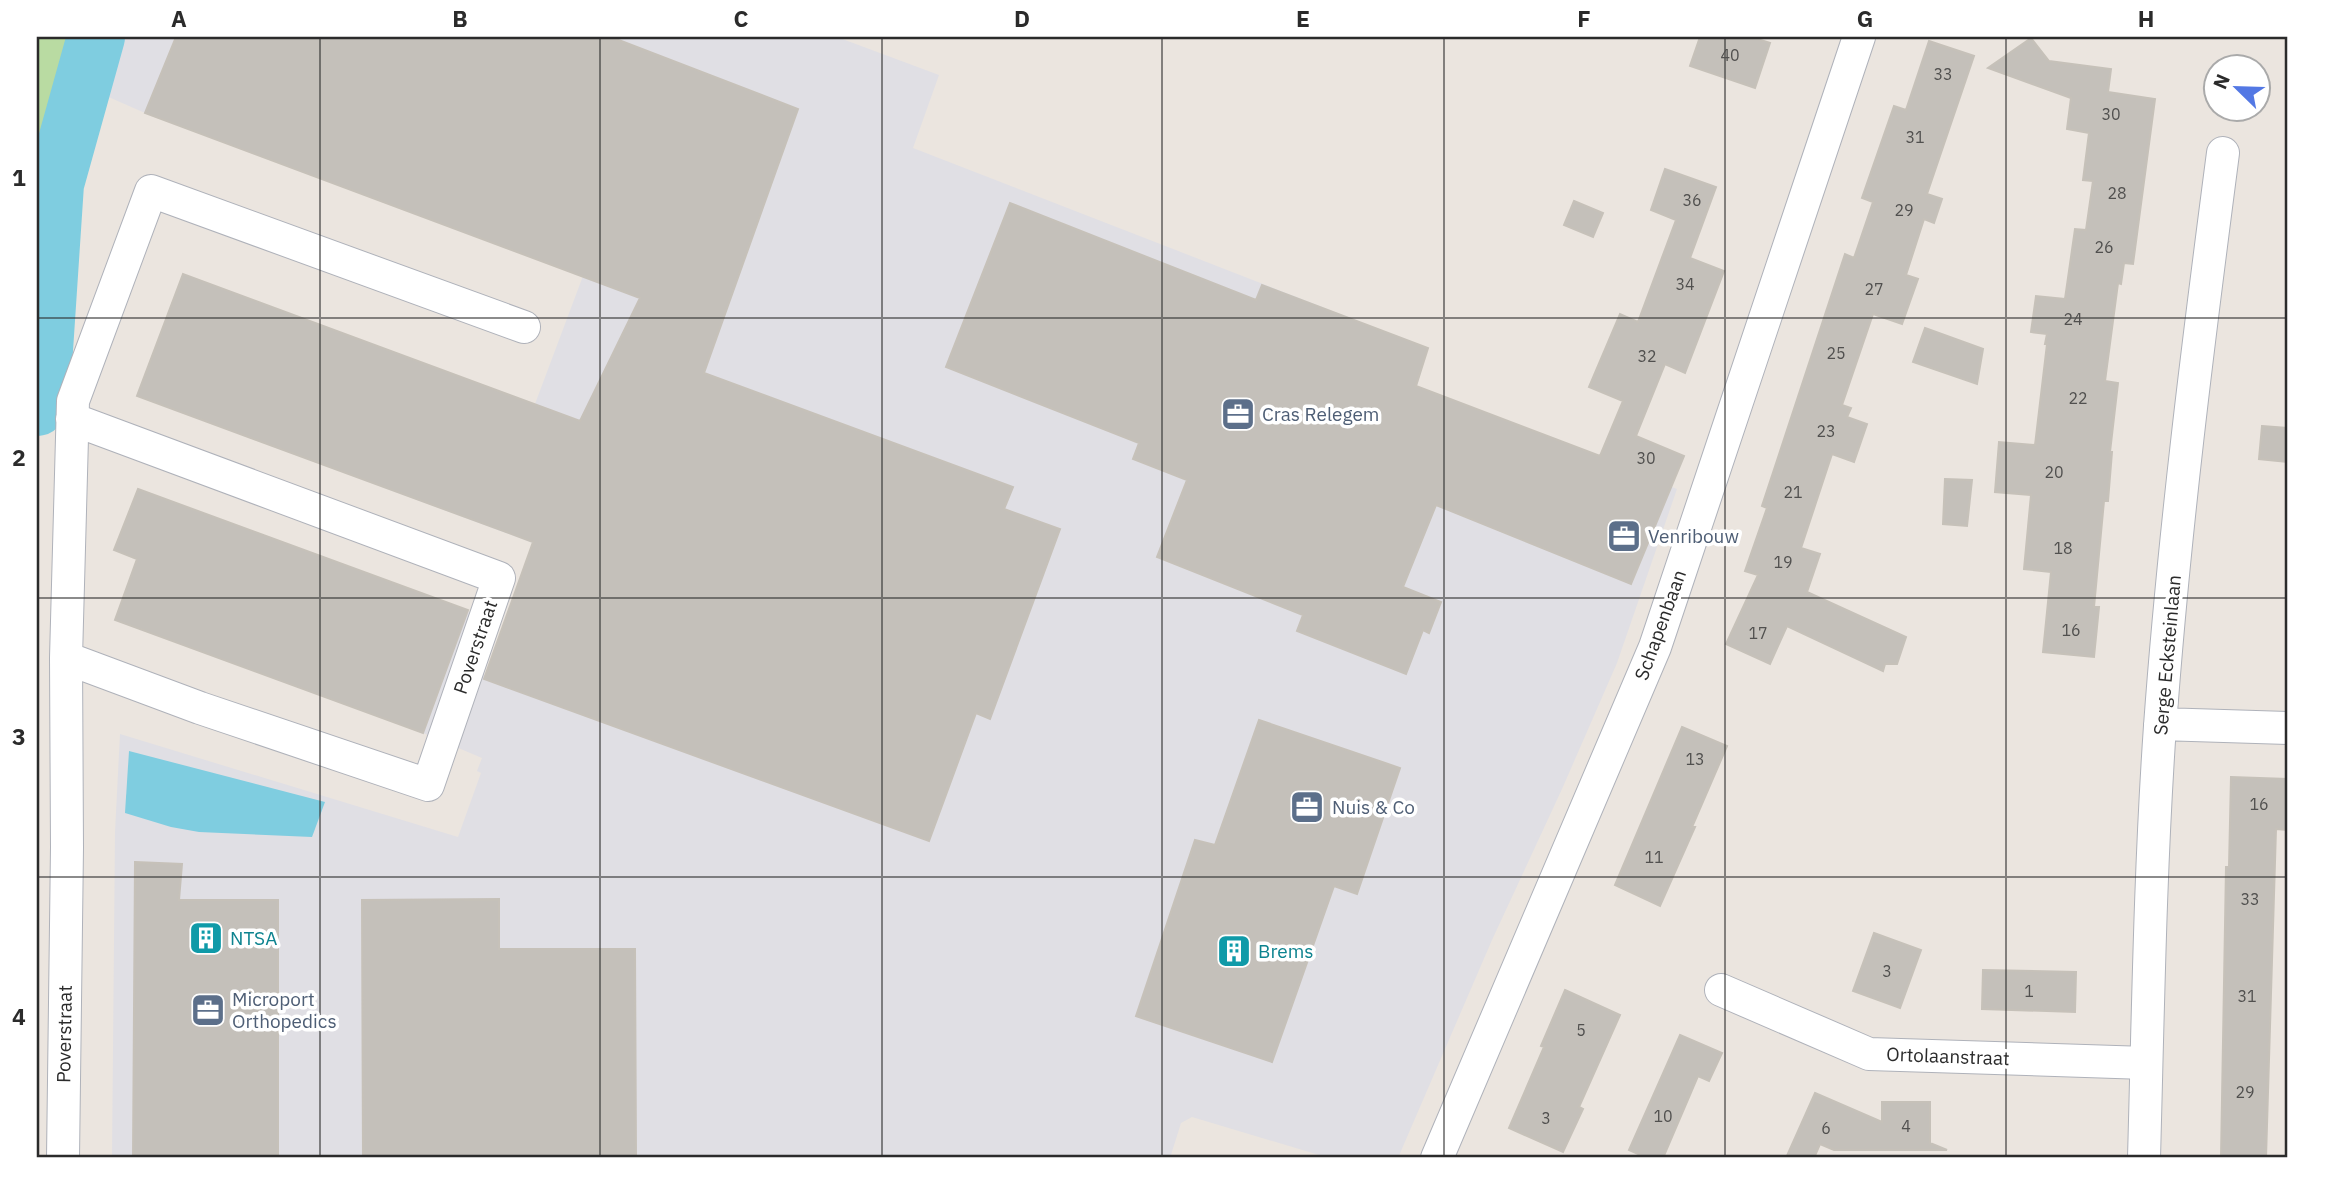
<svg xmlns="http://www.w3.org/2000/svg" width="2325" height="1195" viewBox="0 0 2325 1195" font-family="'IBM Plex Sans',sans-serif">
  <rect width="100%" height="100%" fill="#ebe5df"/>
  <!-- industrial -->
  <path fill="#e0dfe4" d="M 102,37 L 837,37 L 939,75 L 913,148 L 1428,348 L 1417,386 L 1677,489 L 1617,663 L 1562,789 L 1492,940 L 1398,1158 L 1329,1158 L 1192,1117 L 1181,1123 L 1170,1158 L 112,1158 L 115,832 L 120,734 L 458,837 L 481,773 L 477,771 L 482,758 L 423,733 L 115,620 L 137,559 L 114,550 L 138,489 L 468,610 L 485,678 L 533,543 L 137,396 L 183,274 L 535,404 L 583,276 L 145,113 L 88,88 Z"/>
  <!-- green -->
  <path fill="#b9dba2" d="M 37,37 L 73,37 L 37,247 Z"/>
  <!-- water -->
  <path fill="#7fcde0" d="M 129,751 L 325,802 L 312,837 L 199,832 L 171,827 L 125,813 Z"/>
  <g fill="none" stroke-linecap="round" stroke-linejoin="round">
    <!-- river -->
    <path stroke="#7fcde0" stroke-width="58" d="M 37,407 L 42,380 L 55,184 L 96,37"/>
  </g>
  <!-- building -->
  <path fill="#c4c0ba" stroke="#c6c1b9" stroke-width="2" d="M 176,37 L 611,37 L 798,109 L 704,373 L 1013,487 L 1004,509 L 1060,529 L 990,719 L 976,713 L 929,841 L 484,679 L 533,542 L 137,396 L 183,274 L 580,421 L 640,298 L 145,113 Z
    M 1700,37 L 1751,37 L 1770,43 L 1755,88 L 1690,66 Z
    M 2031,38 L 2049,61 L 2111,69 L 2108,92 L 2155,99 L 2133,264 L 2124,263 L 2121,284 L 2118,283 L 2105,381 L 2118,383 L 2110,452 L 2112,452 L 2108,501 L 2104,501 L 2094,607 L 2099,607 L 2094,657 L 2043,652 L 2051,572 L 2024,569 L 2031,495 L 1995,492 L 1999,442 L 2035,445 L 2047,344 L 2045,344 L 2047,334 L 2031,332 L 2036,296 L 2065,299 L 2075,229 L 2086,230 L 2093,181 L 2083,180 L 2089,133 L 2067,129 L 2071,98 L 1988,68 Z
    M 1929,41 L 1974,56 L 1927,194 L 1942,199 L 1934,223 L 1924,219 L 1906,275 L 1918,279 L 1902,324 L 1873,314 L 1842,405 L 1851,408 L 1847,417 L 1867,424 L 1854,462 L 1832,454 L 1801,548 L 1820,554 L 1807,592 L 1906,637 L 1897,664 L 1885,664 L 1883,671 L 1787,626 L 1770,664 L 1726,644 L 1758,575 L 1745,571 L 1767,508 L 1762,506 L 1845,254 L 1854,258 L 1873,202 L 1862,198 L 1894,106 L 1906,110 Z
    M 1665,169 L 1716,187 L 1690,258 L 1724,271 L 1685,373 L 1665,364 L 1636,436 L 1684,456 L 1631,584 L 1436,505 L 1403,587 L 1441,602 L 1429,633 L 1423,630 L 1406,674 L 1297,631 L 1303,615 L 1157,557 L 1187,480 L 1133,459 L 1139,443 L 946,367 L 1010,203 L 1256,300 L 1262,285 L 1428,348 L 1416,386 L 1600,456 L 1623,401 L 1589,387 L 1620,314 L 1638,322 L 1676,220 L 1651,210 Z
    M 1574,201 L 1603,213 L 1593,237 L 1564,225 Z
    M 1925,328 L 1983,349 L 1977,384 L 1913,362 Z
    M 2262,426 L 2288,428 L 2288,462 L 2259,459 Z
    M 1945,479 L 1972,480 L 1967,526 L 1943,524 Z
    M 138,489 L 468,610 L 423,733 L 115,620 L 137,559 L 114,550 Z
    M 1259,720 L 1400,768 L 1357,894 L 1334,886 L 1272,1062 L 1136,1016 L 1195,840 L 1215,845 Z
    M 1682,727 L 1727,746 L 1692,827 L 1695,827 L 1660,906 L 1615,885 Z
    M 2231,777 L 2288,779 L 2288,830 L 2276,829 L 2266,1158 L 2221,1158 L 2226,867 L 2229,867 Z
    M 135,862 L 182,864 L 179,900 L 278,900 L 278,1158 L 133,1158 Z
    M 499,899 L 499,949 L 635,949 L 636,1158 L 363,1158 L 362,900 Z
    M 1874,933 L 1921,950 L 1900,1008 L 1853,991 Z
    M 1983,970 L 2076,972 L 2075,1012 L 1982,1009 Z
    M 1565,990 L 1620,1015 L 1579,1107 L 1583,1109 L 1563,1152 L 1509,1128 L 1544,1047 L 1541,1046 Z
    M 1680,1035 L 1722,1053 L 1709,1081 L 1698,1076 L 1663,1158 L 1647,1158 L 1629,1150 Z
    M 1815,1093 L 1882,1122 L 1882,1102 L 1930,1102 L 1930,1143 L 1947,1150 L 1834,1150 L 1820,1144 L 1814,1158 L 1786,1158 Z"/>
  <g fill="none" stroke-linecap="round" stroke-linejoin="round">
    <!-- street casing -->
    <g stroke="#afb2ba" stroke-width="34">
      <path id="street" d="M 66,658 L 200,708 L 428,785 L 499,578 L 72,419
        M 2160,724 L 2288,728
        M 1721,990 L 1869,1054 L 2146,1063
        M 63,1158 L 67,847 L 66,658 L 73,401 L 151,191 L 524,327
        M 1437,1158 L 1655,647 L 1859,37
        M 2144,1158 C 2148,1014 2150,870 2160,726 C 2174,534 2198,344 2223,153"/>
    </g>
    <!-- street -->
    <use href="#street" stroke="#fff" stroke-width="32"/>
  </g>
  <!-- grid -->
  <path fill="none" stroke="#2b2b2b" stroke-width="2" stroke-opacity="0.55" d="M 320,37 L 320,1158M 600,37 L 600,1158M 882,37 L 882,1158M 1162,37 L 1162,1158M 1444,37 L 1444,1158M 1725,37 L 1725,1158M 2006,37 L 2006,1158M 37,318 L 2288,318M 37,598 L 2288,598M 37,877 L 2288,877"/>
  <!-- icons -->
  <defs>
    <g id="office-square" transform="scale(1.75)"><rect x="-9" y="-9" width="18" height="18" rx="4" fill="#5c6f8a" stroke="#fff"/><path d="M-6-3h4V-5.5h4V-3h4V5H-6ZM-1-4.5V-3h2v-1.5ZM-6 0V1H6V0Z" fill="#fff"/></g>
    <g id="building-square" transform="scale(1.75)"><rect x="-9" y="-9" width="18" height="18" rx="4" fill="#0f9aa8" stroke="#fff"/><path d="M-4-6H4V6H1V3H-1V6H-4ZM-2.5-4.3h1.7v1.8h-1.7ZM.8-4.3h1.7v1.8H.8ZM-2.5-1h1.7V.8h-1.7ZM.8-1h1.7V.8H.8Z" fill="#fff"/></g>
  </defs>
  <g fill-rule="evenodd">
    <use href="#office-square" x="1238" y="414"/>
    <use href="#office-square" x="1624" y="536"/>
    <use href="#office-square" x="1307" y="807"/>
    <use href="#building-square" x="206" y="938"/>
    <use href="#building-square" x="1234" y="951"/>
    <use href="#office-square" x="208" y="1010"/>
  </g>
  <g text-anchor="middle" stroke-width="7" stroke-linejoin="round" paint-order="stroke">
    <!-- number labels -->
    <g font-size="16" fill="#51504f">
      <text x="1730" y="61">40</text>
      <text x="1943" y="80">33</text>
      <text x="2111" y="120">30</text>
      <text x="1915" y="143">31</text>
      <text x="2117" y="199">28</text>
      <text x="1692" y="206">36</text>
      <text x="1904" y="216">29</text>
      <text x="2104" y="253">26</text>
      <text x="1685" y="290">34</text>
      <text x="1874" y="295">27</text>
      <text x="2073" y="325">24</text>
      <text x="1836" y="359">25</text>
      <text x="1647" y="362">32</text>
      <text x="2078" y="404">22</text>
      <text x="1826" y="437">23</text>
      <text x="1646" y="464">30</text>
      <text x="2054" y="478">20</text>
      <text x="1793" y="498">21</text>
      <text x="2063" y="554">18</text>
      <text x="1783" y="568">19</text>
      <text x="2071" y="636">16</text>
      <text x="1758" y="639">17</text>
      <text x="1695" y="765">13</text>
      <text x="2259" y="810">16</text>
      <text x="1654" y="863">11</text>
      <text x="2250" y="905">33</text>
      <text x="1887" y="977">3</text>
      <text x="2029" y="997">1</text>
      <text x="2247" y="1002">31</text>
      <text x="1581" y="1036">5</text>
      <text x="2245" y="1098">29</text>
      <text x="1663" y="1122">10</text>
      <text x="1546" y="1124">3</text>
      <text x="1906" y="1132">4</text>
      <text x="1826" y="1134">6</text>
    </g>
    <!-- service labels -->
    <g font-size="19" fill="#4e5e75" stroke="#fff" text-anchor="start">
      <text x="1262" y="421">Cras Relegem</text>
      <text x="1648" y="543">Venribouw</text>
      <text x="1332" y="814">Nuis &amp; Co</text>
      <text x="232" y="1006">Microport<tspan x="232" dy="22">Orthopedics</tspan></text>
    </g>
    <!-- street labels -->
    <g font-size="19" fill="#2b2b2b" stroke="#fff">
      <text transform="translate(1660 625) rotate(-70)" y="7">Schapenbaan</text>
      <text transform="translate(475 647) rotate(-71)" y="7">Poverstraat</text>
      <text transform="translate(2167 655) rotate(-85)" y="7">Serge Ecksteinlaan</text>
      <text transform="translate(64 1034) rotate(-89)" y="7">Poverstraat</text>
      <text transform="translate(1948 1056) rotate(2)" y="7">Ortolaanstraat</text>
    </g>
    <!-- culture labels -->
    <g font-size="19" fill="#0d838f" stroke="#fff" text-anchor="start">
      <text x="230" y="945">NTSA</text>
      <text x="1258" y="958">Brems</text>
    </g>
  </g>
  <!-- border -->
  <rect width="2325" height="1195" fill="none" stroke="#ffffff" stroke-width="77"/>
  <!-- north arrow -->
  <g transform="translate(2237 88) rotate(293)"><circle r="33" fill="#ffffff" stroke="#aaaaaa" stroke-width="2"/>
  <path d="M0-5L12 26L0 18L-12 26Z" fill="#5378e4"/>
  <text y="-10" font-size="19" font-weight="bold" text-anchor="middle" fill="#2b2b2b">N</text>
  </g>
  <rect x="38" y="38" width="2248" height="1118" fill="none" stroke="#2b2b2b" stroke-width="2.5"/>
  <g font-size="23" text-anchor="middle" font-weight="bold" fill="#2b2b2b">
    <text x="179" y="27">A</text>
    <text x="460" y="27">B</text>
    <text x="741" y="27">C</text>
    <text x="1022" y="27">D</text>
    <text x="1303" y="27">E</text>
    <text x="1584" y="27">F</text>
    <text x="1865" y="27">G</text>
    <text x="2146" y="27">H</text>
    <text x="19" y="186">1</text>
    <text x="19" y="466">2</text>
    <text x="19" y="745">3</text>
    <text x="19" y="1025">4</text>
  </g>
</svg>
